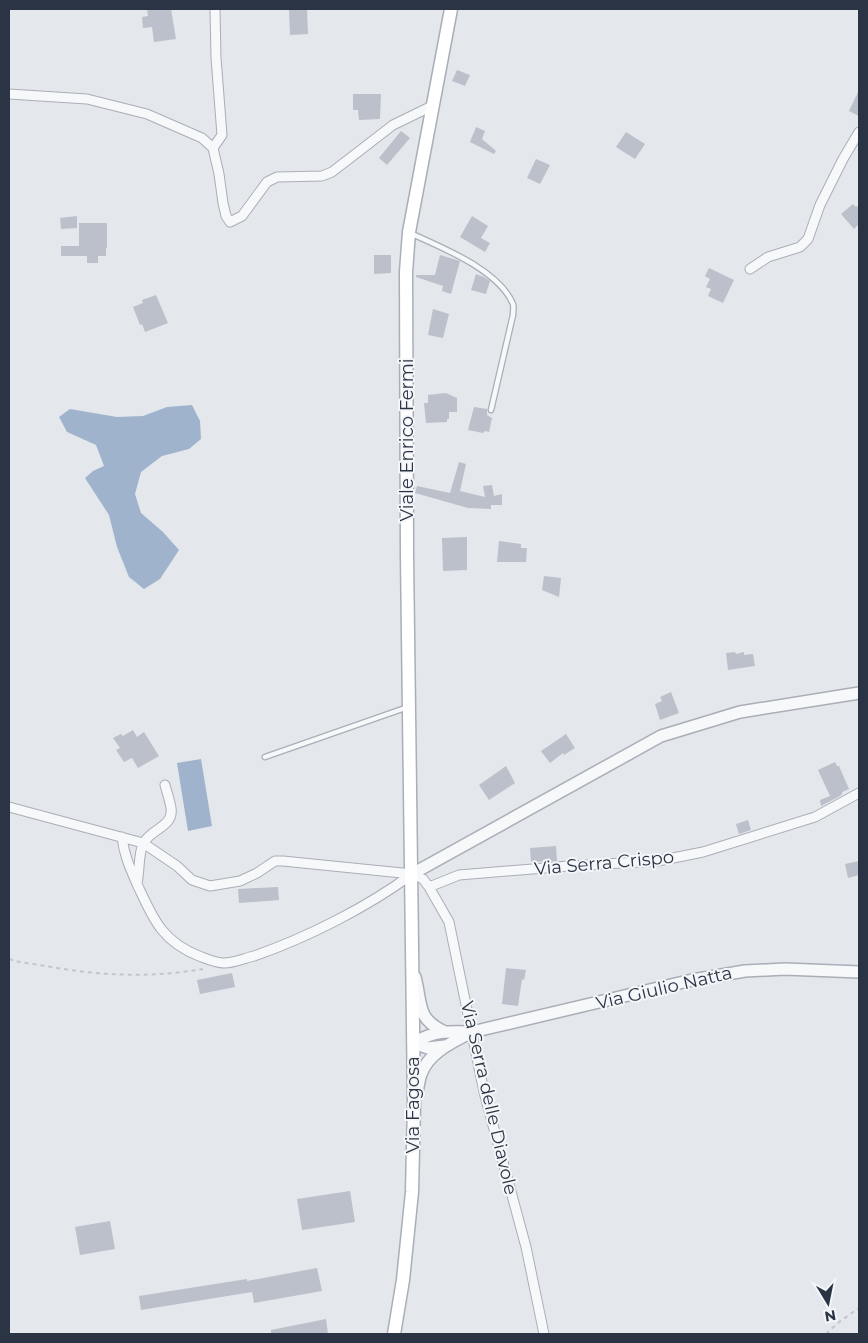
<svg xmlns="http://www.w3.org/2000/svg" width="868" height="1343" viewBox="0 0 868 1343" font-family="Montserrat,sans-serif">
  <rect width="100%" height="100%" fill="#e4e7ec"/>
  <!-- water -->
  <path fill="#9fb4cc" d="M 192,405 L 200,421 L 201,439 L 189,449 L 162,456 L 141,472 L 135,494 L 141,513 L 163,532 L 179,550 L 160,579 L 144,589 L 129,577 L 117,547 L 109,515 L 85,478 L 93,471 L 104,466 L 96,445 L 67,432 L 59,417 L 70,409 L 117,417 L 143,416 L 167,407 Z
    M 201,759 L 212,826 L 188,831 L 177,763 Z"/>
  <!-- building -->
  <path fill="#bbc0ca" d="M 147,9 L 171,9 L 176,39 L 154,42 L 152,27 L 143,28 L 142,17 L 148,16 Z
    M 289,9 L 307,9 L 308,34 L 290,35 Z
    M 457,70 L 470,75 L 465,86 L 452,81 Z
    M 859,90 L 859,116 L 849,111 Z
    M 353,94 L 381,94 L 380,119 L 359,120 L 358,110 L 353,110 Z
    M 476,127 L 485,131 L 482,139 L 496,151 L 494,154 L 470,142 Z
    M 401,131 L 410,138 L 387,165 L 379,158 Z
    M 626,132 L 645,144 L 635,159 L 616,147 Z
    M 536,159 L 550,165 L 540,184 L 527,178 Z
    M 853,204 L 856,207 L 859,205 L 859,224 L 854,229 L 841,214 Z
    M 77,216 L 77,228 L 61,229 L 60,218 Z
    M 472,216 L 488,226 L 481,238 L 490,243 L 485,252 L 460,237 Z
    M 79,223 L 107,223 L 107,248 L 106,248 L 106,256 L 98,256 L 98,263 L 87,263 L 87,256 L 61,256 L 61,246 L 79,246 Z
    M 374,255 L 391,255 L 391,273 L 374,274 Z
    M 440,255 L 460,261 L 451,294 L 442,291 L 443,286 L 416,277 L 416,275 L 435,275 Z
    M 709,268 L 734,280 L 723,303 L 708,296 L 711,289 L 706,287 L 710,279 L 705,276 Z
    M 476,274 L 484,277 L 490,281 L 486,294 L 471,290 Z
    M 156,295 L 168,323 L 145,332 L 142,324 L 140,325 L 133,307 L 143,303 L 142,300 Z
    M 433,309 L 449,314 L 443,338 L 428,335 Z
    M 446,393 L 457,398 L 457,412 L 449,412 L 449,419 L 447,419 L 447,422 L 426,423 L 424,403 L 428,403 L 428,395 Z
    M 474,407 L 487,409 L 487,415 L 492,418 L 489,432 L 485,431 L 483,433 L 468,430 Z
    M 459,462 L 466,464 L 460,491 L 485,497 L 483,486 L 492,485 L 494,496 L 502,494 L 502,505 L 491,505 L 491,509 L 468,508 L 415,493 L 417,486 L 450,493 Z
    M 467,537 L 467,570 L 443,571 L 442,538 Z
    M 499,541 L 521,544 L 521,548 L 527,548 L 526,562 L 497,562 Z
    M 544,576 L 561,578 L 559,597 L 542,590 Z
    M 735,652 L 736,654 L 744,652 L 744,655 L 753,654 L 755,666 L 728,670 L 726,653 Z
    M 671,692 L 679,713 L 660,720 L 655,704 L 662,701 L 660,697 Z
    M 133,730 L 137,737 L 144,732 L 159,756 L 138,768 L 132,758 L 124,762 L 116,750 L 120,748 L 113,738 L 121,734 L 123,736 Z
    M 566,734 L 575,748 L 564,755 L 563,753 L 550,763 L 541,751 Z
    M 835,762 L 837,766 L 839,766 L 849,789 L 842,792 L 842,794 L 840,796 L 821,806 L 820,800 L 830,796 L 818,770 Z
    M 506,766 L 515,783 L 489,800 L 479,785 Z
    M 748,820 L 751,830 L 739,834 L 736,824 Z
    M 556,846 L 557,861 L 531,862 L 530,848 Z
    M 859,861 L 859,875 L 848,878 L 845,864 Z
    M 278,887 L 279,900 L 239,903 L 238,889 Z
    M 506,968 L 526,970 L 524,980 L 522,979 L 518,1006 L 502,1004 Z
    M 232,973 L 235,987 L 200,994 L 197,980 Z
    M 350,1191 L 355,1222 L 302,1230 L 297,1199 Z
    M 110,1221 L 115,1249 L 80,1255 L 75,1227 Z
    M 317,1268 L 322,1291 L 254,1303 L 252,1292 L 141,1310 L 139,1296 L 247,1279 L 247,1281 Z
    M 326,1319 L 328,1334 L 271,1334 L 271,1330 Z"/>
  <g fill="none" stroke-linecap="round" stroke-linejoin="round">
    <!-- service casing -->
    <g stroke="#a9aeb7" stroke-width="7">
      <path id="service" d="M 410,233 C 441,247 499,270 513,304 C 514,307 513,312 513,315 L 491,410
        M 265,757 L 408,707"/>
    </g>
    <!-- minor casing -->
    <g stroke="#a9aeb7" stroke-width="11">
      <path id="minor" d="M 9,94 L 87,99 L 147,114 L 202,138 L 213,148 L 219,174 L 223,203 L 226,216 L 230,222 L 242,216 L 267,182 L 277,177 L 322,176 L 332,172 L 393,125 L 432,106
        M 213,148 L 222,135 L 216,58 L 215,9
        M 750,269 L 768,257 L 800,247 L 808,239 L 820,205 L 843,159 L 859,132
        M 9,807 L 143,843 L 177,866 L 192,880 L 210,886 L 240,881 L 257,873 L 275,861 L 283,861 L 412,874 L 423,879 L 429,887 L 449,922 L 484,1092 L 526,1247 L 544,1334
        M 122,837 C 124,855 130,868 137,884 C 153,918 161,941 199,956 C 207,959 216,963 224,963 C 234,963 245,958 254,956 C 306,938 368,907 412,874
        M 137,883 C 140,870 138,856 143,844 C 150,829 174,827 171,808 C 170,801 167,793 165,785
        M 429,887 L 459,875 L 569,866 L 658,861 L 703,852 L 815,817 L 859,793"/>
    </g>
    <!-- tertiary casing -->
    <g stroke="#a9aeb7" stroke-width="14">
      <path id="tertiary" d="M 412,874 L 661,736 L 740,712 L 859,693
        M 415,977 C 422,1003 416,1018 443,1031
        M 413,1043 C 434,1031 446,1031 471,1032
        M 413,1043 L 428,1048 L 445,1046
        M 417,1093 C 418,1087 419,1080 421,1074 C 429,1052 453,1042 472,1032 L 692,980 L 745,971 L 785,969 L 859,972"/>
    </g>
    <!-- secondary casing -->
    <g stroke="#a9aeb7" stroke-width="15">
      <path id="secondary" d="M 394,1334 L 403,1280 L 412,1192 L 414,1104 L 407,555 L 406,272 L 409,232 L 451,9"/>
    </g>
    <!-- path -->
    <path stroke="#c2c5cb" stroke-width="2" stroke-dasharray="4 4" stroke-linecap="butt" d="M 9,959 C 21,963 34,964 46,966 C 100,976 149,978 203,969
      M 826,1334 L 839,1322 L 859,1308"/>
    <!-- service -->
    <use href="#service" stroke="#f7f8fa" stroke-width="4.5"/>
    <!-- minor -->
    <use href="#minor" stroke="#f7f8fa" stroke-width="9"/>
    <!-- tertiary -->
    <use href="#tertiary" stroke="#f7f8fa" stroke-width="11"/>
    <!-- secondary -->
    <use href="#secondary" stroke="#fff" stroke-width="12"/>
  </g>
  <g text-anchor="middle" stroke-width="4" stroke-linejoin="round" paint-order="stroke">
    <!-- street labels -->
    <g font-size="18" fill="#2b3445" stroke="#f4f6f9">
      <text transform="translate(407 440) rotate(-90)" y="6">Viale Enrico Fermi</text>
      <text transform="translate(604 863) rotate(-5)" y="6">Via Serra Crispo</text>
      <text transform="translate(664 988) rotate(-13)" y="6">Via Giulio Natta</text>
      <text transform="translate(489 1098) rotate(77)" y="6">Via Serra delle Diavole</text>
      <text transform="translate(413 1105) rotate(-90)" y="6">Via Fagosa</text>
    </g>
  </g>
  <!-- border -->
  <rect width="868" height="1343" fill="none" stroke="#2b3445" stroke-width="20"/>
  <!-- north arrow -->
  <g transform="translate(828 1303) rotate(170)" stroke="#f4f6f9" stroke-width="4" paint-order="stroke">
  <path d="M0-4L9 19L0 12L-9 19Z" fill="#2b3445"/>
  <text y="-8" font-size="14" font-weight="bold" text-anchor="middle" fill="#2b3445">N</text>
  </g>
</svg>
